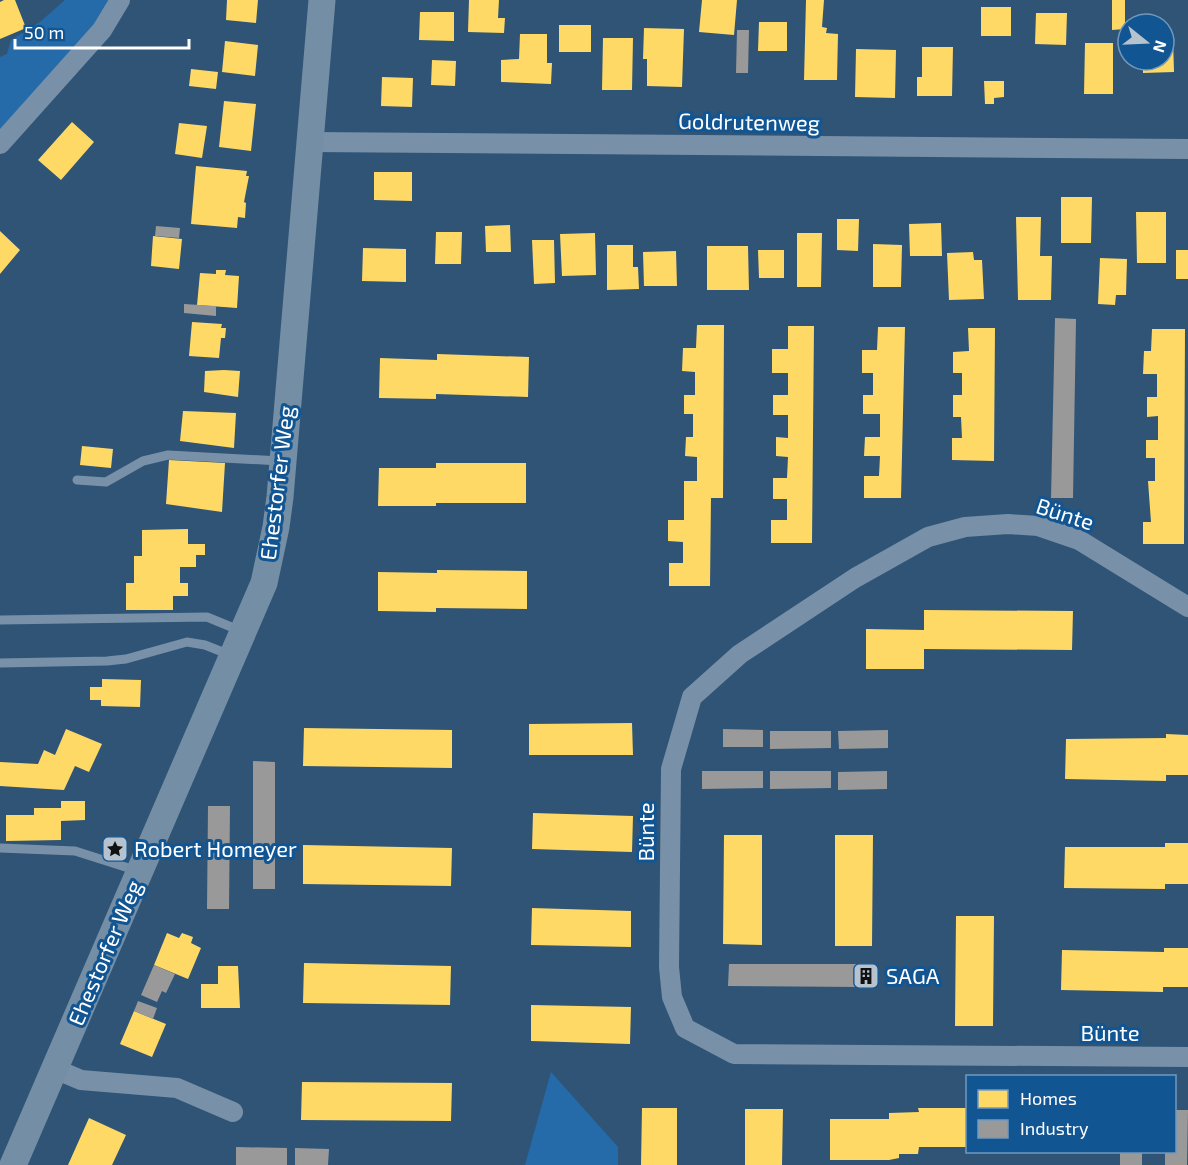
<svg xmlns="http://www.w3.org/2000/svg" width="1188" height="1165" viewBox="0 0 1188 1165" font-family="'Exo 2',sans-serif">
  <rect width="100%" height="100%" fill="#2f5476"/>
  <!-- green -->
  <path fill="#256baa" d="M 65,0 L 120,0 L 0,144 L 0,57 L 7,54 L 11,40 L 40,22 Z
    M 551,1072 L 618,1147 L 618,1165 L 525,1165 Z"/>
  <!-- homes -->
  <path fill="#ffd966" d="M 4,0 L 15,0 L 26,28 L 0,39 L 0,2 Z
    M 227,0 L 258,0 L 256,23 L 226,20 Z
    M 469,0 L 499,0 L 498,18 L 505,18 L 504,33 L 468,32 Z
    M 702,0 L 737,0 L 734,35 L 699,32 Z
    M 806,0 L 824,0 L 822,27 L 827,28 L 826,33 L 838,34 L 837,80 L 804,80 Z
    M 1112,0 L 1125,0 L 1125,29 L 1112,30 Z
    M 981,7 L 1011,7 L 1011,36 L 981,36 Z
    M 420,12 L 454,12 L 454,41 L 419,40 Z
    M 1036,13 L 1067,13 L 1066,45 L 1035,44 Z
    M 759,22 L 787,22 L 787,51 L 758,51 Z
    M 559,25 L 591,25 L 591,52 L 559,52 Z
    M 644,28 L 684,29 L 682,87 L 647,86 L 647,59 L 643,59 Z
    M 520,34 L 547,34 L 547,63 L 552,63 L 551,84 L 501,82 L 501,60 L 519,59 Z
    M 603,38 L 633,38 L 632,90 L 602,90 Z
    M 1173,39 L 1174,72 L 1143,73 L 1143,60 L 1164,60 L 1164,40 Z
    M 225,41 L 258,45 L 255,76 L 222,72 Z
    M 1085,43 L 1113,43 L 1113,94 L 1084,94 Z
    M 922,47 L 953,47 L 952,96 L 917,96 L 917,77 L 922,77 Z
    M 856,49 L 896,50 L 895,98 L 855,97 Z
    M 432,60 L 456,61 L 455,86 L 431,85 Z
    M 191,69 L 218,72 L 216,89 L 189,86 Z
    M 382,77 L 413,78 L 412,107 L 381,106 Z
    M 984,81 L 1004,81 L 1004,97 L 994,98 L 994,104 L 985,104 Z
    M 224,101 L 256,104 L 251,151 L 219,147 Z
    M 72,122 L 94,142 L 61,180 L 38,160 Z
    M 179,123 L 207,126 L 202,158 L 175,154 Z
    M 196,166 L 247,171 L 246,176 L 249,176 L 244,202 L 246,203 L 245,218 L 238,217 L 237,228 L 191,224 Z
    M 374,172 L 412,172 L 412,201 L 374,200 Z
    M 1061,197 L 1092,197 L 1091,243 L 1061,243 Z
    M 1136,212 L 1166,212 L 1166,263 L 1137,263 Z
    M 1016,217 L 1041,217 L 1040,256 L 1052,256 L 1051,300 L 1018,300 Z
    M 837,219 L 859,219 L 858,251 L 837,250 Z
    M 941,223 L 942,256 L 910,256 L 909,224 Z
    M 510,225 L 511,252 L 486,252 L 485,226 Z
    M 0,231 L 20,250 L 0,274 Z
    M 436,232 L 462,232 L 461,264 L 435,264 Z
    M 595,233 L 596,275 L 562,276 L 560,234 Z
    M 797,233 L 822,233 L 821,287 L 797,287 Z
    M 153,236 L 182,239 L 179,269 L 151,266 Z
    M 532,240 L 554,240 L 555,283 L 534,284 Z
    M 873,244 L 902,245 L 901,287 L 873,287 Z
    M 607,245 L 633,245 L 633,267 L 638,267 L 639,289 L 607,290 Z
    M 707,246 L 748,246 L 749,290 L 707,290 Z
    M 363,248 L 406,249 L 406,282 L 362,281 Z
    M 758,250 L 784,250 L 784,278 L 759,278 Z
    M 1176,250 L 1188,250 L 1188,279 L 1176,279 Z
    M 676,251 L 677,286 L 644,286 L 643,252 Z
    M 973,252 L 974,260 L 982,260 L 984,299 L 949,300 L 947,253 Z
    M 1100,258 L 1127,259 L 1126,295 L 1116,295 L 1115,305 L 1098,304 Z
    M 216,270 L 226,270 L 225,275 L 239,276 L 237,308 L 197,305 L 200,273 L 216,274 Z
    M 192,322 L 222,324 L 221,328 L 226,328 L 225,338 L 221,338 L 219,358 L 189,356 Z
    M 697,325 L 724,325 L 723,498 L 711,498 L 710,586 L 669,586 L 669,563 L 683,563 L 683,542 L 668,541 L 668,520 L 684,520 L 684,481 L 697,481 L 697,457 L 685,456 L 686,437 L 693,437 L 693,414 L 684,414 L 684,395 L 695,395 L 695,372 L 682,371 L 683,348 L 696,348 Z
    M 788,326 L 814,326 L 812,543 L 771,543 L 771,520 L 787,520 L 787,499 L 773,499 L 773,478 L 787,478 L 788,457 L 776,456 L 776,437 L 788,438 L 788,415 L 773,415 L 773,395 L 788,395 L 788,373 L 772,373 L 772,349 L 788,349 Z
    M 878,327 L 905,327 L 901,498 L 864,498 L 864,476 L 879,476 L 880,456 L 864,456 L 865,437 L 880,437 L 880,414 L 863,414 L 863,395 L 873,395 L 873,373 L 862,373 L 862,350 L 877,350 Z
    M 968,328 L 995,328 L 994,461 L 952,460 L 952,438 L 962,438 L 961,417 L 953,417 L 953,395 L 962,395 L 962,373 L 953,373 L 953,352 L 969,351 Z
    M 1152,329 L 1185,329 L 1184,544 L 1143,544 L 1143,522 L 1151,522 L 1148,481 L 1155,481 L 1155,458 L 1146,458 L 1146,440 L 1158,440 L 1158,416 L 1147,417 L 1147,397 L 1157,397 L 1157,374 L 1143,374 L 1144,351 L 1151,351 Z
    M 437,354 L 529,357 L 528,397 L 436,394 L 436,399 L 379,398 L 380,358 L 437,360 Z
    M 224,370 L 240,371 L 238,397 L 204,392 L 205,371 Z
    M 183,411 L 236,413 L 234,448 L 180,441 Z
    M 82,446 L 113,449 L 111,468 L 80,465 Z
    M 169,460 L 225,463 L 222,512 L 166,504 Z
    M 436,463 L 526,463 L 526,503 L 436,503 L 436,506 L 378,506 L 379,468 L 436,468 Z
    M 188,529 L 188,544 L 205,544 L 205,555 L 196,555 L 196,567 L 180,567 L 180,583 L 188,583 L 188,596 L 173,596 L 173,610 L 126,610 L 126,583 L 134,583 L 134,556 L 142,556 L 142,530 Z
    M 437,570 L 527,571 L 527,609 L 436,608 L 436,612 L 378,611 L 378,572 L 437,573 Z
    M 924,610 L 1073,611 L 1072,650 L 924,649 L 924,669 L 866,669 L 866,629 L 924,630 Z
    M 102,679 L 141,680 L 140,707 L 101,706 L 101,700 L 90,700 L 90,687 L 102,687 Z
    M 632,723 L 633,755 L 529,755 L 529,724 Z
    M 304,728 L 452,730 L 452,768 L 303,766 Z
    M 66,729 L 102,744 L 89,772 L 75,766 L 64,790 L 0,786 L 0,762 L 38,764 L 44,750 L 55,755 Z
    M 1166,734 L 1188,735 L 1188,775 L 1166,775 L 1166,781 L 1065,779 L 1066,739 L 1166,738 Z
    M 61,801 L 85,801 L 85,820 L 61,821 L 61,840 L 6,841 L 6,815 L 34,815 L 34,808 L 61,808 Z
    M 533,813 L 633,816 L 632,852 L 532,849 Z
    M 724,835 L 762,835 L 762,945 L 723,944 Z
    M 835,835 L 873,835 L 872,946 L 835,946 Z
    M 1165,843 L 1188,843 L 1188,884 L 1165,884 L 1165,889 L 1064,888 L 1065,847 L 1165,847 Z
    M 303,845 L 452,848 L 451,886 L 303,884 Z
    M 532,908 L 631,911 L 631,947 L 531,945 Z
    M 956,916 L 994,916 L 993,1026 L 955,1026 Z
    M 167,933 L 179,938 L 182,933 L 193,937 L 191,943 L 201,948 L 188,979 L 154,965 Z
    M 1164,948 L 1188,948 L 1188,987 L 1163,987 L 1163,992 L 1061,990 L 1062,950 L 1164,952 Z
    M 304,963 L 451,966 L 450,1005 L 303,1003 Z
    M 859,964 L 873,965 L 873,987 L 859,987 Z
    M 218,966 L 238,966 L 240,1008 L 201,1008 L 201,984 L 218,984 Z
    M 531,1005 L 631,1007 L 630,1044 L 531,1041 Z
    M 134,1011 L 166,1024 L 152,1057 L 120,1044 Z
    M 302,1082 L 452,1083 L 451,1121 L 301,1120 Z
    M 642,1108 L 677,1108 L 677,1165 L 641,1165 Z
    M 918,1108 L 968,1108 L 968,1147 L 919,1147 L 918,1154 L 899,1154 L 899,1158 L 889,1160 L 830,1160 L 830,1119 L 889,1119 L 889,1113 L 919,1112 Z
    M 745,1109 L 783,1109 L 782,1165 L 745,1165 Z
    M 89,1118 L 126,1135 L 112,1165 L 68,1165 Z"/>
  <!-- industry -->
  <path fill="#999" d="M 737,30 L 749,30 L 748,73 L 736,73 Z
    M 156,226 L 180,228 L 179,238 L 155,236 Z
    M 184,304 L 216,306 L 216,316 L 184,313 Z
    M 1055,318 L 1076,319 L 1073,498 L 1051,498 Z
    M 723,729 L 763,730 L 763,747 L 723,747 Z
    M 888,730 L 888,748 L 839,749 L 838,731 Z
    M 770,731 L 831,731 L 831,748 L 770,749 Z
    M 253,761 L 275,762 L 275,889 L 253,889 Z
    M 702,771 L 763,771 L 763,788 L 702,789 Z
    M 770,771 L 831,771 L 831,788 L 770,789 Z
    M 887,771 L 887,789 L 838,790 L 838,772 Z
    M 208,806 L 230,806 L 229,909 L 207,909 Z
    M 729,964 L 859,964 L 859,987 L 728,986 Z
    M 154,965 L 175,974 L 166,993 L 162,991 L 157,1002 L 141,995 Z
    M 138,1001 L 157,1008 L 153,1019 L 134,1011 Z
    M 1174,1110 L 1188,1110 L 1187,1165 L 1165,1165 L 1165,1152 L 1174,1152 Z
    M 236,1147 L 287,1148 L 287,1165 L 236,1165 Z
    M 295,1148 L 329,1149 L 328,1165 L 295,1165 Z
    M 1120,1152 L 1142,1152 L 1142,1165 L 1120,1165 Z"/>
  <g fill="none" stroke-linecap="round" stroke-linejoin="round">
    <!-- lane -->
    <path stroke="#7891a9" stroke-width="9" d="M 77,480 L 106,482 L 143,461 L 168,455 L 280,461
      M 0,620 L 207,617 L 241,631
      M 0,663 L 107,661 L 126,659 L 187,642 L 205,645 L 230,655
      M 0,848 L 75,851 L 138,871"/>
    <!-- street -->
    <path stroke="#7891a9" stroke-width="20" d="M 310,142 L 1188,149
      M 0,144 L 102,30 L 120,0
      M 1188,607 L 1079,540 L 1038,526 L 1008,524 L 965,527 L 928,537 L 855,578 L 740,654 L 692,697 L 671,769 L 669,967 L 672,997 L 685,1028 L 734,1054 L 1188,1057
      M 55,1069 L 81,1080 L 177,1088 L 233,1112"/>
    <!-- secondary -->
    <path stroke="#738ea5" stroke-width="27" d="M 13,1165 L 264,583 L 276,527 L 280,497 L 322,0"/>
  </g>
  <!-- icons -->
  <defs>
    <g id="sight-square" transform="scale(1.35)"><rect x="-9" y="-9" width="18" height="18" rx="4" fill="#b6c3cf" stroke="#125593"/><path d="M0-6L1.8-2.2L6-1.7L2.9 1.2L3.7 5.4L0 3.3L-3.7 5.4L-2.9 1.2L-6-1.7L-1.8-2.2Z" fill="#111"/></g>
    <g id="building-square" transform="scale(1.35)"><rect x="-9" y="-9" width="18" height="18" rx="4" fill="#b6c3cf" stroke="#125593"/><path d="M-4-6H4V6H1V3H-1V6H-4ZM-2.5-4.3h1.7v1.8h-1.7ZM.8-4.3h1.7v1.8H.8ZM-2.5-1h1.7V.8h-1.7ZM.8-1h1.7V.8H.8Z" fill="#111"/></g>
  </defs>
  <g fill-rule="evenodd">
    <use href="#sight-square" x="115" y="849"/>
    <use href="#building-square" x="866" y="976"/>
  </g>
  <g text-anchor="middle" stroke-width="6" stroke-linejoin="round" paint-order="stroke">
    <!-- street labels -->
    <g font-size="22" fill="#fff" stroke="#125593">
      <text transform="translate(749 122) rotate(1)" y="8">Goldrutenweg</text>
      <text transform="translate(277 483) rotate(-83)" y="8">Ehestorfer Weg</text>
      <text transform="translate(1065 514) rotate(18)" y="8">Bünte</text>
      <text transform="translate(646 832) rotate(-90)" y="8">Bünte</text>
      <text transform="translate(105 953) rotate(-67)" y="8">Ehestorfer Weg</text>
      <text x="1110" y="1041">Bünte</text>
    </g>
    <!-- poi labels -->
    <g font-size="22" fill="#fff" stroke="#125593" text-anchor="start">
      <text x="134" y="857">Robert Homeyer</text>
      <text x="886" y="984">SAGA</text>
    </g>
  </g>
  <!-- legend -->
  <rect x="966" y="1075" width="210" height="78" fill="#125593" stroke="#7199be" stroke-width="1.5"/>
  <rect x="978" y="1090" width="30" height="18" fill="#ffd966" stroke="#7199be" stroke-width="1.5"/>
  <text x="1020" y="1105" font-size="18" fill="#ffffff">Homes</text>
  <rect x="978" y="1120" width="30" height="18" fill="#999999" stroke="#7199be" stroke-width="1.5"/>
  <text x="1020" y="1135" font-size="18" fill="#ffffff">Industry</text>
  <!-- north arrow -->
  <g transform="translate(1146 42) rotate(108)"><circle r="28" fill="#125593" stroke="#7199be" stroke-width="1.5"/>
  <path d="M0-4.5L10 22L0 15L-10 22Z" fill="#b6c3cf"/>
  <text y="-9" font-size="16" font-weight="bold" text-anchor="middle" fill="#ffffff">N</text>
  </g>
  <!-- scale -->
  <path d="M15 39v9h174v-9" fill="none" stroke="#ffffff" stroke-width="3"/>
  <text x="24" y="39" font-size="18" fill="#ffffff" stroke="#125593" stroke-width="4.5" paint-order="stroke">50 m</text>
</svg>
